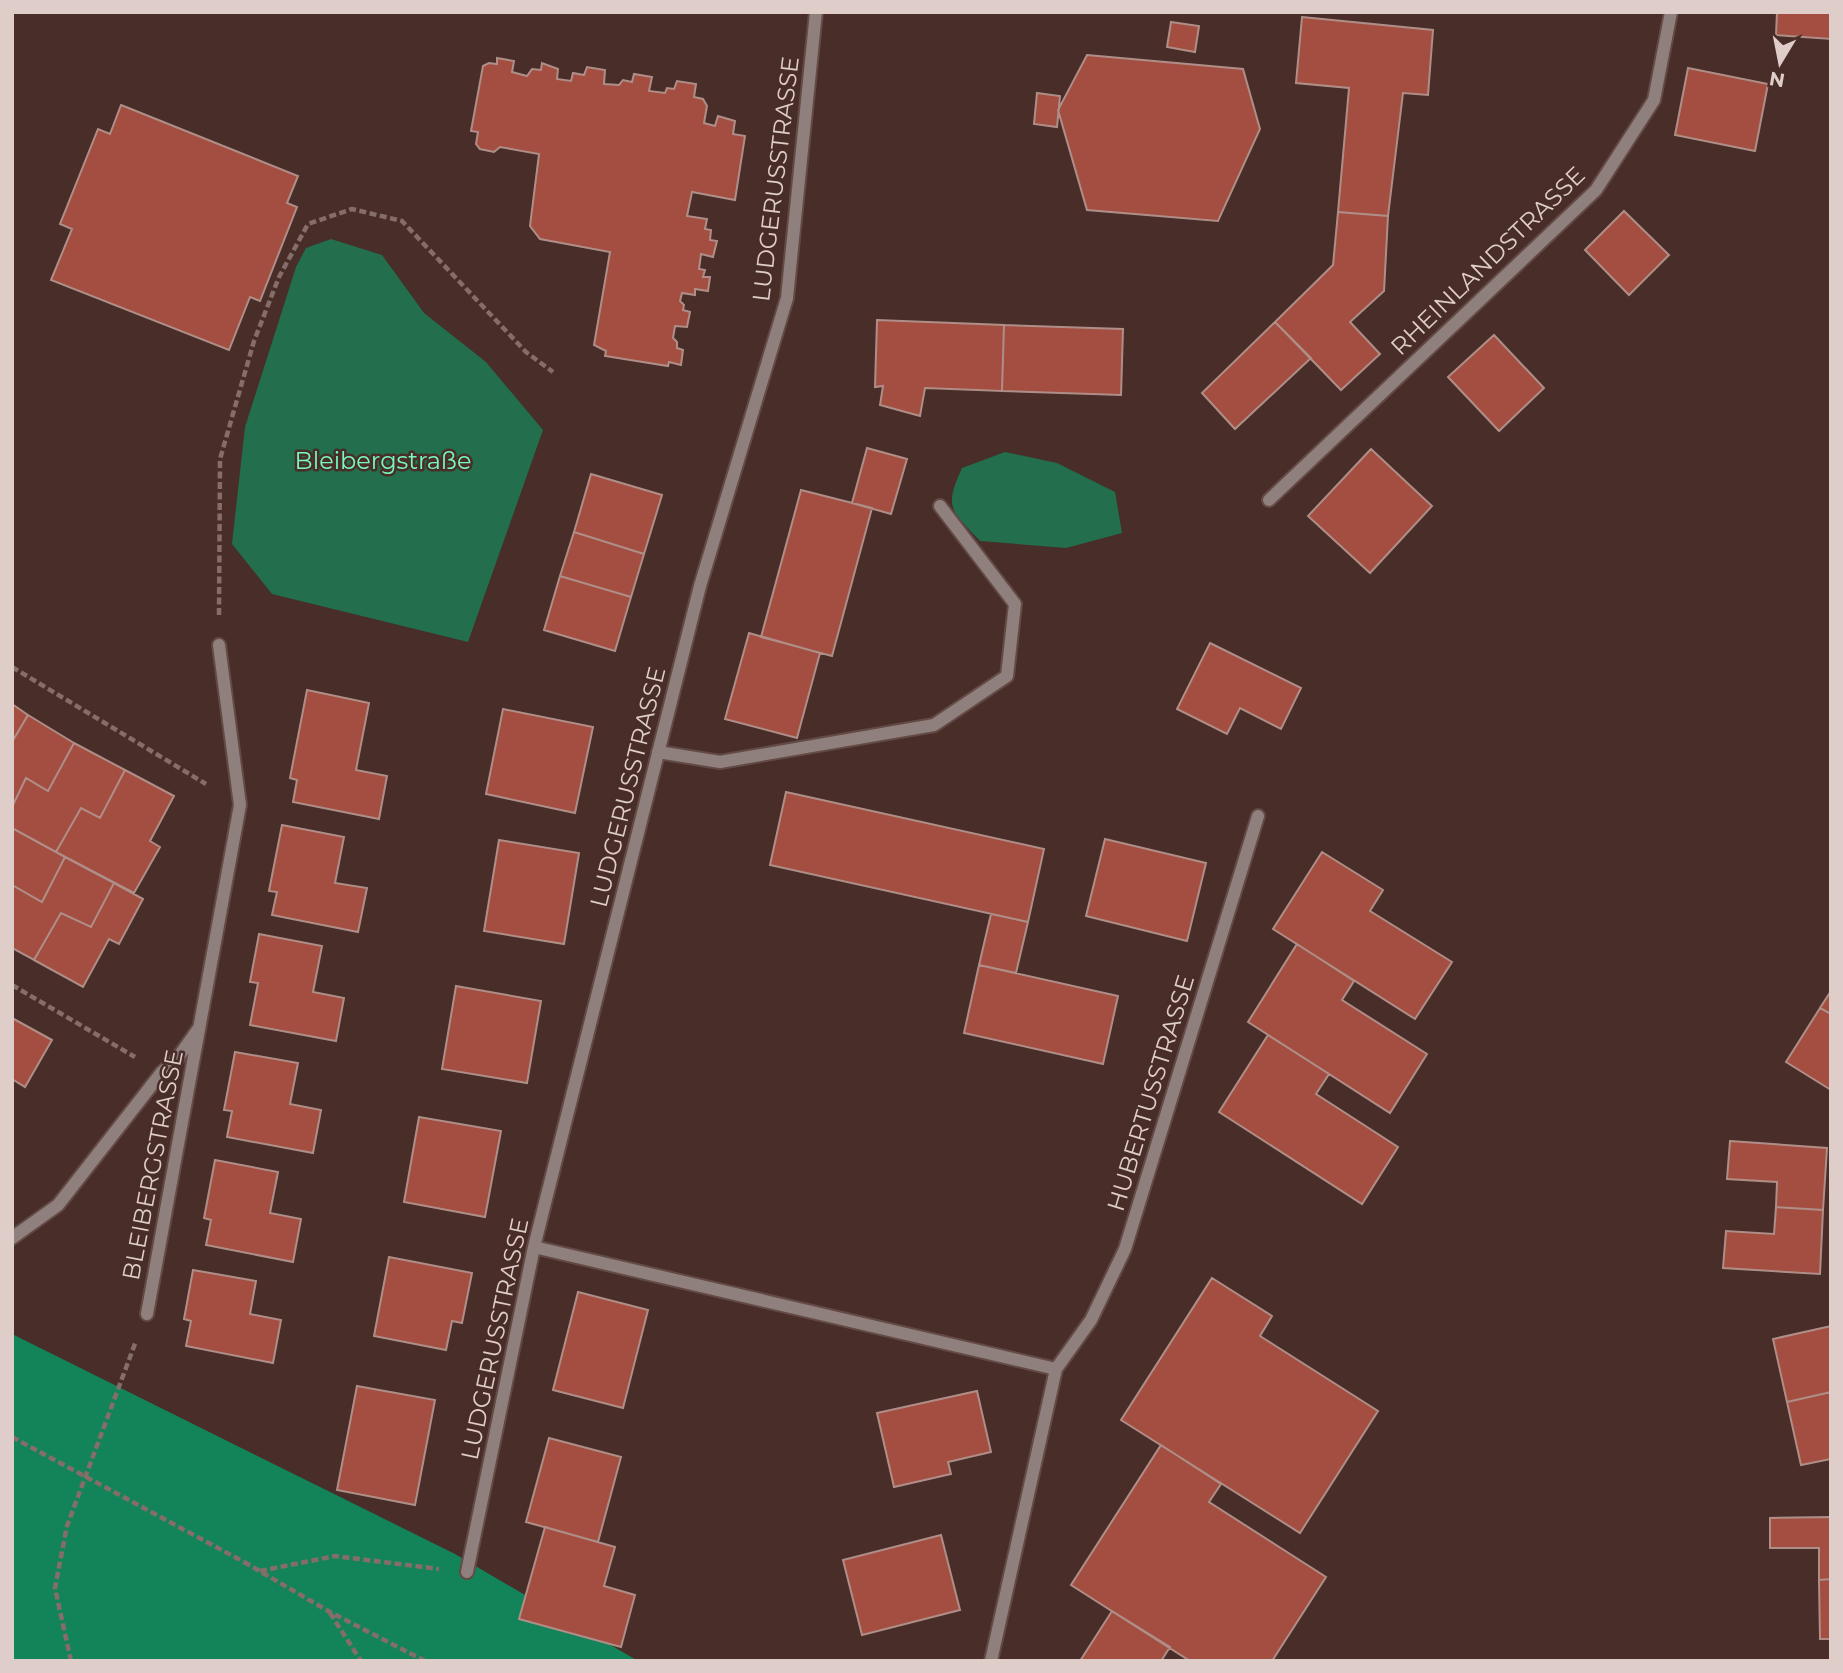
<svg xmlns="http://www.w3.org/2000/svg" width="1843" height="1673" viewBox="0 0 1843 1673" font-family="Montserrat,sans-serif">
  <rect width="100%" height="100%" fill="#482d28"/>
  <!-- green -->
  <path fill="#226e4d" d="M 331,239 L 382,255 L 424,313 L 486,362 L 543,430 L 468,642 L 272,594 L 232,544 L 245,427 L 296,267 L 306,248 Z
    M 1005,452 L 1057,463 L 1115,492 L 1122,533 L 1066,548 L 980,541 C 952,511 943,509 962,468 Z"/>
  <!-- forest -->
  <path fill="#138359" d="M 12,1334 L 455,1554 L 638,1661 L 12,1661 Z"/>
  <!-- building -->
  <path fill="#a34e40" stroke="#af8e88" stroke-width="2" d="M 1777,12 L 1831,12 L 1831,39 L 1776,35 Z
    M 1302,17 L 1433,30 L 1428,95 L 1403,93 L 1388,216 L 1338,212 L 1349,88 L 1296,83 Z
    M 1171,22 L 1199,26 L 1195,52 L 1167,47 Z
    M 1087,55 L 1243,69 L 1260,129 L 1218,221 L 1087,210 L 1058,110 Z
    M 497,58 L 514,61 L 512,72 L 527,76 L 532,69 L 541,70 L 542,63 L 558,69 L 557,79 L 571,81 L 573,73 L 584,75 L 587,67 L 605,70 L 604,84 L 619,85 L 623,80 L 632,82 L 634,74 L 652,77 L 649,91 L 665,93 L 667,88 L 674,89 L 677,81 L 696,84 L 694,97 L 703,99 L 707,106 L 704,123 L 715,126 L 718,116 L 735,121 L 733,134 L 745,136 L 735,200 L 692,192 L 687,216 L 707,219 L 705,229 L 711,230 L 710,240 L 717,241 L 713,257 L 701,254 L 699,269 L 705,270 L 703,277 L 710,277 L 708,291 L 695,289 L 695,295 L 682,293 L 680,301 L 684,305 L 683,310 L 690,312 L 687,327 L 675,326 L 673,338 L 677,342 L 677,348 L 683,350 L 681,365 L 669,362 L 668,366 L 605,356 L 606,351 L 594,345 L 610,252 L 540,239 L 530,226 L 539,154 L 500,147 L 494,152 L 480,149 L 476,144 L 478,132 L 471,131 L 483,66 L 489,63 L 497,64 Z
    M 1688,68 L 1768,84 L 1755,151 L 1675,135 Z
    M 1037,93 L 1060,96 L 1057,127 L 1034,124 Z
    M 121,105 L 298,176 L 287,203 L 297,207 L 260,301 L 250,297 L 229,350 L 51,280 L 72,229 L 60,224 L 98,129 L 110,134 Z
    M 1624,211 L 1669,255 L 1629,295 L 1585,250 Z
    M 1338,212 L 1388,216 L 1384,291 L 1350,322 L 1380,354 L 1341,390 L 1275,322 L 1333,265 Z
    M 877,320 L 1004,325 L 1002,391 L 925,388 L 920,416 L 880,405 L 883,386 L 875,387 Z
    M 1275,322 L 1311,358 L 1235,429 L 1202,393 Z
    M 1004,325 L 1123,329 L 1121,395 L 1002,391 Z
    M 1494,335 L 1544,388 L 1499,431 L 1448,377 Z
    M 867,448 L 907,459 L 891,514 L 852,503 Z
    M 1371,449 L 1432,506 L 1370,573 L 1308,516 Z
    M 591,474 L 662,495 L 644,554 L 574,532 Z
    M 801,490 L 872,508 L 832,656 L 761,637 Z
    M 574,532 L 644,554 L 631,597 L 560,576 Z
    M 560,576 L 631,597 L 615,651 L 544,630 Z
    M 749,633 L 820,653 L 797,738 L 725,719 Z
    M 1210,643 L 1301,688 L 1281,729 L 1240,708 L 1227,734 L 1177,709 Z
    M 307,690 L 369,703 L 356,770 L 387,776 L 379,819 L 293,802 L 297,780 L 290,778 Z
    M 12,704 L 28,715 L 12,742 Z
    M 503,709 L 593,727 L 575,813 L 486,794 Z
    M 28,715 L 74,743 L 48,791 L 26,778 L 12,807 L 12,742 Z
    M 74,743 L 125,770 L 100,818 L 81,808 L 56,852 L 12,828 L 12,807 L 26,778 L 48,791 Z
    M 125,770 L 174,796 L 150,841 L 160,847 L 134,893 L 56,852 L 81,808 L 100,818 Z
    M 786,792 L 1044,849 L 1028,922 L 770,865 Z
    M 282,825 L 344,837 L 335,883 L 367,888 L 358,932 L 272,915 L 277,892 L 269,891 Z
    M 12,828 L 65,857 L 42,902 L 12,885 Z
    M 1105,839 L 1206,863 L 1187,941 L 1086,916 Z
    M 499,840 L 579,853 L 564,944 L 484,931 Z
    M 1322,852 L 1383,890 L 1370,911 L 1452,962 L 1415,1019 L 1273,929 Z
    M 65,857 L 114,883 L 91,927 L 61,913 L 34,960 L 12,948 L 12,885 L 42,902 Z
    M 114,883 L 143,899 L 119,944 L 109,939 L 83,987 L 34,960 L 61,913 L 91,927 Z
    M 991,914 L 1028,922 L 1016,973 L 979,965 Z
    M 259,934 L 322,946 L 313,992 L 344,998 L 336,1041 L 250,1025 L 258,983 L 250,982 Z
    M 1297,944 L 1354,981 L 1342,1000 L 1427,1054 L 1390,1113 L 1248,1022 Z
    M 979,965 L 1118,996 L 1103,1064 L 964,1033 Z
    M 456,986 L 541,1001 L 527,1083 L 442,1069 Z
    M 1831,991 L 1831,1014 L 1820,1008 Z
    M 1820,1008 L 1831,1014 L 1831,1090 L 1786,1062 Z
    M 12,1018 L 52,1040 L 25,1087 L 12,1079 Z
    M 1268,1035 L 1329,1074 L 1316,1094 L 1398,1147 L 1362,1204 L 1219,1112 Z
    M 235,1052 L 298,1063 L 290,1104 L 321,1110 L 313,1153 L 227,1137 L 232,1111 L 224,1110 Z
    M 419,1117 L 501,1131 L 485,1217 L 404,1202 Z
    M 1730,1141 L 1827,1148 L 1823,1210 L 1776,1207 L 1777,1182 L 1727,1179 Z
    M 215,1160 L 278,1172 L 270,1213 L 301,1219 L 293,1262 L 206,1245 L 211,1220 L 204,1218 Z
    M 1776,1207 L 1823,1210 L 1820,1274 L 1723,1268 L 1726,1231 L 1774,1234 Z
    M 389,1257 L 472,1273 L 462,1323 L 452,1321 L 446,1350 L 374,1336 Z
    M 193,1270 L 256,1281 L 250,1314 L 281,1320 L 273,1363 L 186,1346 L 191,1321 L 184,1319 Z
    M 1212,1278 L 1272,1316 L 1260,1336 L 1378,1411 L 1300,1533 L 1121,1420 Z
    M 578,1292 L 648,1310 L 623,1408 L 553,1390 Z
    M 1831,1326 L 1831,1392 L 1787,1402 L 1773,1339 Z
    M 357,1386 L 435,1400 L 415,1505 L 337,1490 Z
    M 977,1391 L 991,1452 L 948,1462 L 951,1474 L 894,1487 L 877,1413 Z
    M 1831,1392 L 1831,1459 L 1801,1465 L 1787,1402 Z
    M 549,1438 L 621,1457 L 598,1542 L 526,1522 Z
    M 1161,1445 L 1221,1484 L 1209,1502 L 1326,1577 L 1272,1661 L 1190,1661 L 1071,1585 Z
    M 1831,1517 L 1831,1579 L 1819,1580 L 1819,1548 L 1770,1548 L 1770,1518 Z
    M 545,1527 L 615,1547 L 604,1586 L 635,1595 L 621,1647 L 519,1619 Z
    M 941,1535 L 960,1610 L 862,1635 L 843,1560 Z
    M 1831,1579 L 1831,1639 L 1820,1639 L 1819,1580 Z
    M 1112,1611 L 1170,1647 L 1161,1661 L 1080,1661 Z"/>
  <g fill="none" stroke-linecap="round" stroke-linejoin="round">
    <!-- minor casing -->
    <g stroke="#634a45" stroke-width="16">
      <path id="minor" d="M 1269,500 L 1596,190 L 1654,100 L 1671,12
        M 658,752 L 720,762 L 934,725 L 1007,676 L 1015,604 L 940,506
        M 12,1238 L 58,1205 L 162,1072 L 177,1059 L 199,1028
        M 534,1247 L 1056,1369
        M 147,1314 L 240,805 L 219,645
        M 467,1572 L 534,1247 L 700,586 L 787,298 L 816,12
        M 991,1661 L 1056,1369 L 1091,1320 L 1125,1249 L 1258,816"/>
    </g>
    <!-- path -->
    <path stroke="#856e6a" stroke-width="4.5" stroke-dasharray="7 3.5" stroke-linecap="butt" d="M 219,615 L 220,459 L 254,341 L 279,277 L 308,224 L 352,209 L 402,221 L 526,352 L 553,372
      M 12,667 L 206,784
      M 12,985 L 135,1057
      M 244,1562 L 330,1612 L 425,1661
      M 260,1571 L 335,1556 L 439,1569
      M 330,1613 L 361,1661
      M 71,1661 L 55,1588 L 67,1526 L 136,1341"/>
    <!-- minor -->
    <use href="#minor" stroke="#8f807e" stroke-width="12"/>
    <!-- path-bridge -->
    <path stroke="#856e6a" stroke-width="4.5" stroke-dasharray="7 3.5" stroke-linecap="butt" d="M 12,1437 L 244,1562"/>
  </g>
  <g text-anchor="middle" stroke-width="5" stroke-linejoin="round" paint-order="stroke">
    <!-- street labels -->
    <g font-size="24" fill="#dfcdca" stroke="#482d28">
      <text transform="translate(776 179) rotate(-83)" y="8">LUDGERUSSTRASSE</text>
      <text transform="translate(1488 261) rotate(-44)" y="8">RHEINLANDSTRASSE</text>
      <text transform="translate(628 787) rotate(-76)" y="8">LUDGERUSSTRASSE</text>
      <text transform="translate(1151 1093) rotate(-73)" y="8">HUBERTUSSTRASSE</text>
      <text transform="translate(153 1165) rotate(-79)" y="8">BLEIBERGSTRASSE</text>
      <text transform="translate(495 1339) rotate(-78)" y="8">LUDGERUSSTRASSE</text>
    </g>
    <!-- park labels -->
    <g font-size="24" fill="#76f9bc" stroke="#482d28">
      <text x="383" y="469">Bleibergstraße</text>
    </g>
  </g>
  <!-- border -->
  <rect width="1843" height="1673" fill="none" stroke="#dfcdca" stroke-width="28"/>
  <!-- north arrow -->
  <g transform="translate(1780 63) rotate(190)" stroke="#482d28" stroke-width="5" paint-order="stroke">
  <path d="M0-5L12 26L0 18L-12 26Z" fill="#dfcdca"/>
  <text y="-10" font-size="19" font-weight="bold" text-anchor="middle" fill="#dfcdca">N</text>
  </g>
</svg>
